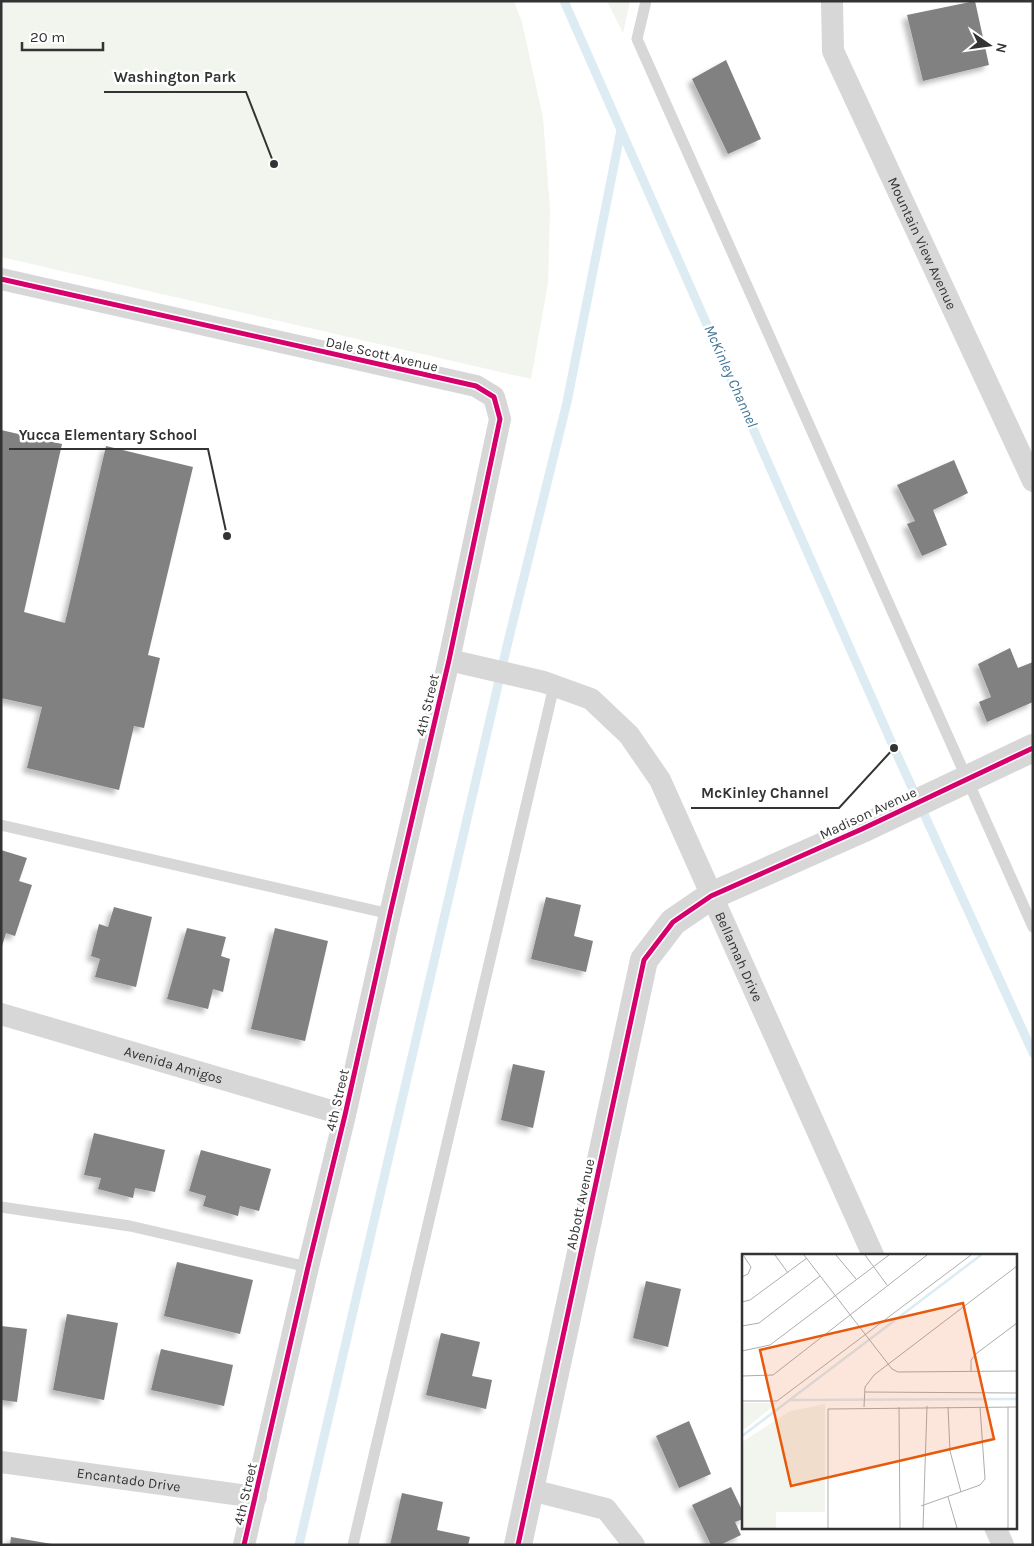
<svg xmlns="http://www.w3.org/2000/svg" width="1034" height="1546" viewBox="0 0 1034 1546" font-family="Karla,sans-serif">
  <defs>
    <filter id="shadow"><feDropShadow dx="-4.5" dy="4.5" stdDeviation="2.5" flood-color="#0004"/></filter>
  </defs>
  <rect width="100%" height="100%" fill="#fff"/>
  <!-- green -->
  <path fill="#f1f5ed" d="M 1,1 L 514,1 L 522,22 L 543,118 L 550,209 L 548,283 L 531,379 L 1,257 Z
    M 607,1 L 630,1 L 623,33 Z"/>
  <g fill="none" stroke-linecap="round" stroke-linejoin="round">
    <!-- stream -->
    <path stroke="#ddebf3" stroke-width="9" d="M 564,1 L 894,748 L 1033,1053
      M 299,1545 L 507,646 L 567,402 L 621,130"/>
  </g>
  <!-- building -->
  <path fill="#818181" filter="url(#shadow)" d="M 975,1 L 989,65 L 923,81 L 907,15 Z
    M 726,60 L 761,139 L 728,154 L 692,79 Z
    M 1,430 L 62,444 L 24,612 L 65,623 L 106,446 L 193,467 L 148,655 L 160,658 L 144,728 L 134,726 L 119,790 L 27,768 L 42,707 L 1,698 Z
    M 954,460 L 968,493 L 933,510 L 947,545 L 922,556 L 907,524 L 915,521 L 897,485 Z
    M 1010,648 L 1018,668 L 1033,662 L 1033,702 L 987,722 L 979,702 L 991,697 L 978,664 Z
    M 1,850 L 27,858 L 19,881 L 32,885 L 15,936 L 6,933 L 2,946 Z
    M 546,897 L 581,905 L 574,936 L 593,941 L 586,972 L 531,959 Z
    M 114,907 L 152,917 L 136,987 L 95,977 L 100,959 L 91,956 L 99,924 L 108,927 Z
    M 187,928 L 226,937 L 221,956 L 230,959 L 223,992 L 213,989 L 208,1009 L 167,999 Z
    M 275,928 L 328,941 L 305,1041 L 251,1029 Z
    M 513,1064 L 545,1071 L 533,1128 L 501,1120 Z
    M 94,1133 L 165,1150 L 155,1192 L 135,1188 L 133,1198 L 98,1189 L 101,1178 L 84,1175 Z
    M 201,1150 L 271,1169 L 259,1211 L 240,1206 L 238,1216 L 203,1206 L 206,1196 L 189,1191 Z
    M 177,1262 L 253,1280 L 240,1334 L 164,1316 Z
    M 646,1281 L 681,1289 L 668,1347 L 633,1338 Z
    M 67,1314 L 118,1323 L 104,1400 L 53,1390 Z
    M 1,1326 L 27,1329 L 17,1402 L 1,1400 Z
    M 441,1333 L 480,1342 L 472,1376 L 492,1380 L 486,1409 L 426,1395 Z
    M 161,1349 L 233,1365 L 224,1406 L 151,1390 Z
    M 689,1421 L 711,1474 L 679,1488 L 656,1436 Z
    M 731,1487 L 743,1512 L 743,1519 L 735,1522 L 741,1535 L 720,1545 L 711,1545 L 692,1505 Z
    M 402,1493 L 443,1502 L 437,1530 L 470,1537 L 468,1545 L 390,1545 Z
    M 11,1537 L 52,1544 L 52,1545 L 10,1545 Z"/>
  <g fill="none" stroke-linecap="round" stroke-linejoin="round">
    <!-- service -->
    <path stroke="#d7d7d7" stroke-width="11" d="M 646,1 L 637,39 L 1033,927
      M 1,825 L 390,914
      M 1,1207 L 130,1226 L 308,1267
      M 353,1545 L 554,686"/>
    <!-- minor -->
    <g stroke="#d7d7d7" stroke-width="22">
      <path id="s1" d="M 832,1 L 833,51 L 1033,481"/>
      <path d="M 1,279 L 476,386 L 494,397 L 500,419 L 449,660 L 390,914 L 345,1115 L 308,1267 L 244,1545"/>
      <path id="s2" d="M 449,660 L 544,682 L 591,699 L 629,735 L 660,780 L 873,1255"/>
      <path id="s3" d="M 1,1014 L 345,1115"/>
      <path id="s4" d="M 1,1462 L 256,1497"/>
      <path d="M 531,1490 L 606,1509 L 634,1545"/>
      <path d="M 995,1527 L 1003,1545"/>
    </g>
    <!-- tertiary -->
    <path stroke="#d7d7d7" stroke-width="28" d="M 518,1545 L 644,960 L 673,922 L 711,896 L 862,829 L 1033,748"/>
    <!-- cycleway casing -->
    <g stroke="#fff" stroke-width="8">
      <path id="cycleway" d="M 1,279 L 476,386 L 494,397 L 500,419 L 449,660 L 390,914 L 345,1115 L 308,1267 L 244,1545
        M 518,1545 L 644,960 L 673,922 L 711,896 L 862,829 L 1033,748"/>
    </g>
    <!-- cycleway -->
    <use href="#cycleway" stroke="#d6006c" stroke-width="5"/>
  </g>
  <g text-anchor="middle" stroke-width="5" stroke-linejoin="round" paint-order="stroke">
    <!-- street labels -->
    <g font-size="14" fill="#333" stroke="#fff">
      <text dy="5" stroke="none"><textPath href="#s1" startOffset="262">Mountain View Avenue</textPath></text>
      <text transform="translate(382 354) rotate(13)" y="5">Dale Scott Avenue</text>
      <text transform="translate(427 705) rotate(-77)" y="5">4th Street</text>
      <text transform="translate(868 813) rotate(-25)" y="5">Madison Avenue</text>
      <text dy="5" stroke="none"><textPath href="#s2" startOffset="448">Bellamah Drive</textPath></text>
      <text dy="5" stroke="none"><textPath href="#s3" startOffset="180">Avenida Amigos</textPath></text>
      <text transform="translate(337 1100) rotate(-77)" y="5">4th Street</text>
      <text transform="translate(580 1204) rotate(-78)" y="5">Abbott Avenue</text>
      <text dy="5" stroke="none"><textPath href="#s4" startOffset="129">Encantado Drive</textPath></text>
      <text transform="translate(245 1494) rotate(-77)" y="5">4th Street</text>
    </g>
    <!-- water labels -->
    <g font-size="15" font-style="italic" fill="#3f7597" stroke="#fff">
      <text transform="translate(731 376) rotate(66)" y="5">McKinley Channel</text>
    </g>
  </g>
  <!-- overview -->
  <g transform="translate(742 1254)">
    <rect width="275" height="275" fill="#fff"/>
    <path d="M 0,149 L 35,149 L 0,177 ZM 83,150 L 83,258 L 34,258 L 34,274 L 0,274 L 0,188 L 48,157 Z" fill="#f1f5ed"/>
    <path fill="none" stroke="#ddebf3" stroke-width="2.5" d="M 48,146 L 275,145M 0,182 L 239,1"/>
    <path fill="none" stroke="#adadad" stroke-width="1" d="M 33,1 L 46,19M 62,1 L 150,115 L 156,118 L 275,117M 94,1 L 114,25M 123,1 L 145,31M 0,23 L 6,20 L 9,13 L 1,1M 0,48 L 8,46 L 65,4M 0,72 L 17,69 L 78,22M 0,97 L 28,91 L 147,1M 229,117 L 229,106 L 235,99 L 275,69M 0,122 L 31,121 L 185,1M 123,138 L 275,139M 0,147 L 35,147 L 229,1M 122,153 L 123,133 L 132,121 L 275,12M 157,153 L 158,274M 206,153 L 208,197 L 219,238M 206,243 L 215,274M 179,252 L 238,231 L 243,225 L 238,153M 86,274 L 86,155 L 275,153M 181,274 L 185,152M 266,274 L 266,153"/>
    <path fill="#e8590c" fill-opacity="0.15" stroke="#e8590c" stroke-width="2.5" d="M 221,49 L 252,185 L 49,232 L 18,96 Z"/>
    <rect width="275" height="275" fill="none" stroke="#333" stroke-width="2.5"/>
  </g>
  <!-- callouts -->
  <path fill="none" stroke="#333" stroke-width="2" d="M274 164L246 92H104M227 536L208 449H9M894 748L839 808H691"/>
  <g fill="#333" stroke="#fff" stroke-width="2">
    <circle cx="274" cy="164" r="5"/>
    <circle cx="227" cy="536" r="5"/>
    <circle cx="894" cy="748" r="5"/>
  </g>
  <g font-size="15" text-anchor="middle" font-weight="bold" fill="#333" stroke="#fff" stroke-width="5" stroke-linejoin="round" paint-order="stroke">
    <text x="175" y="82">Washington Park</text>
    <text x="108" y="440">Yucca Elementary School</text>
    <text x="765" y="798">McKinley Channel</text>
  </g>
  <!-- border -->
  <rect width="1034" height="1546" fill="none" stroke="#333333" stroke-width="5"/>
  <!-- north arrow -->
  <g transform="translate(989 45) rotate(103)" stroke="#ffffff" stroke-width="4" paint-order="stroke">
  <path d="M0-4L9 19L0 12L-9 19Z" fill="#333333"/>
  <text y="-8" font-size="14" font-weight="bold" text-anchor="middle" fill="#333333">N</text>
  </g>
  <!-- scale -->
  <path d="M22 42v8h81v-8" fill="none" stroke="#333333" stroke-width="2.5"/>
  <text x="30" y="42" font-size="15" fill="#333333" stroke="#ffffff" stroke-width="4" paint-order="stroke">20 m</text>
</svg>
